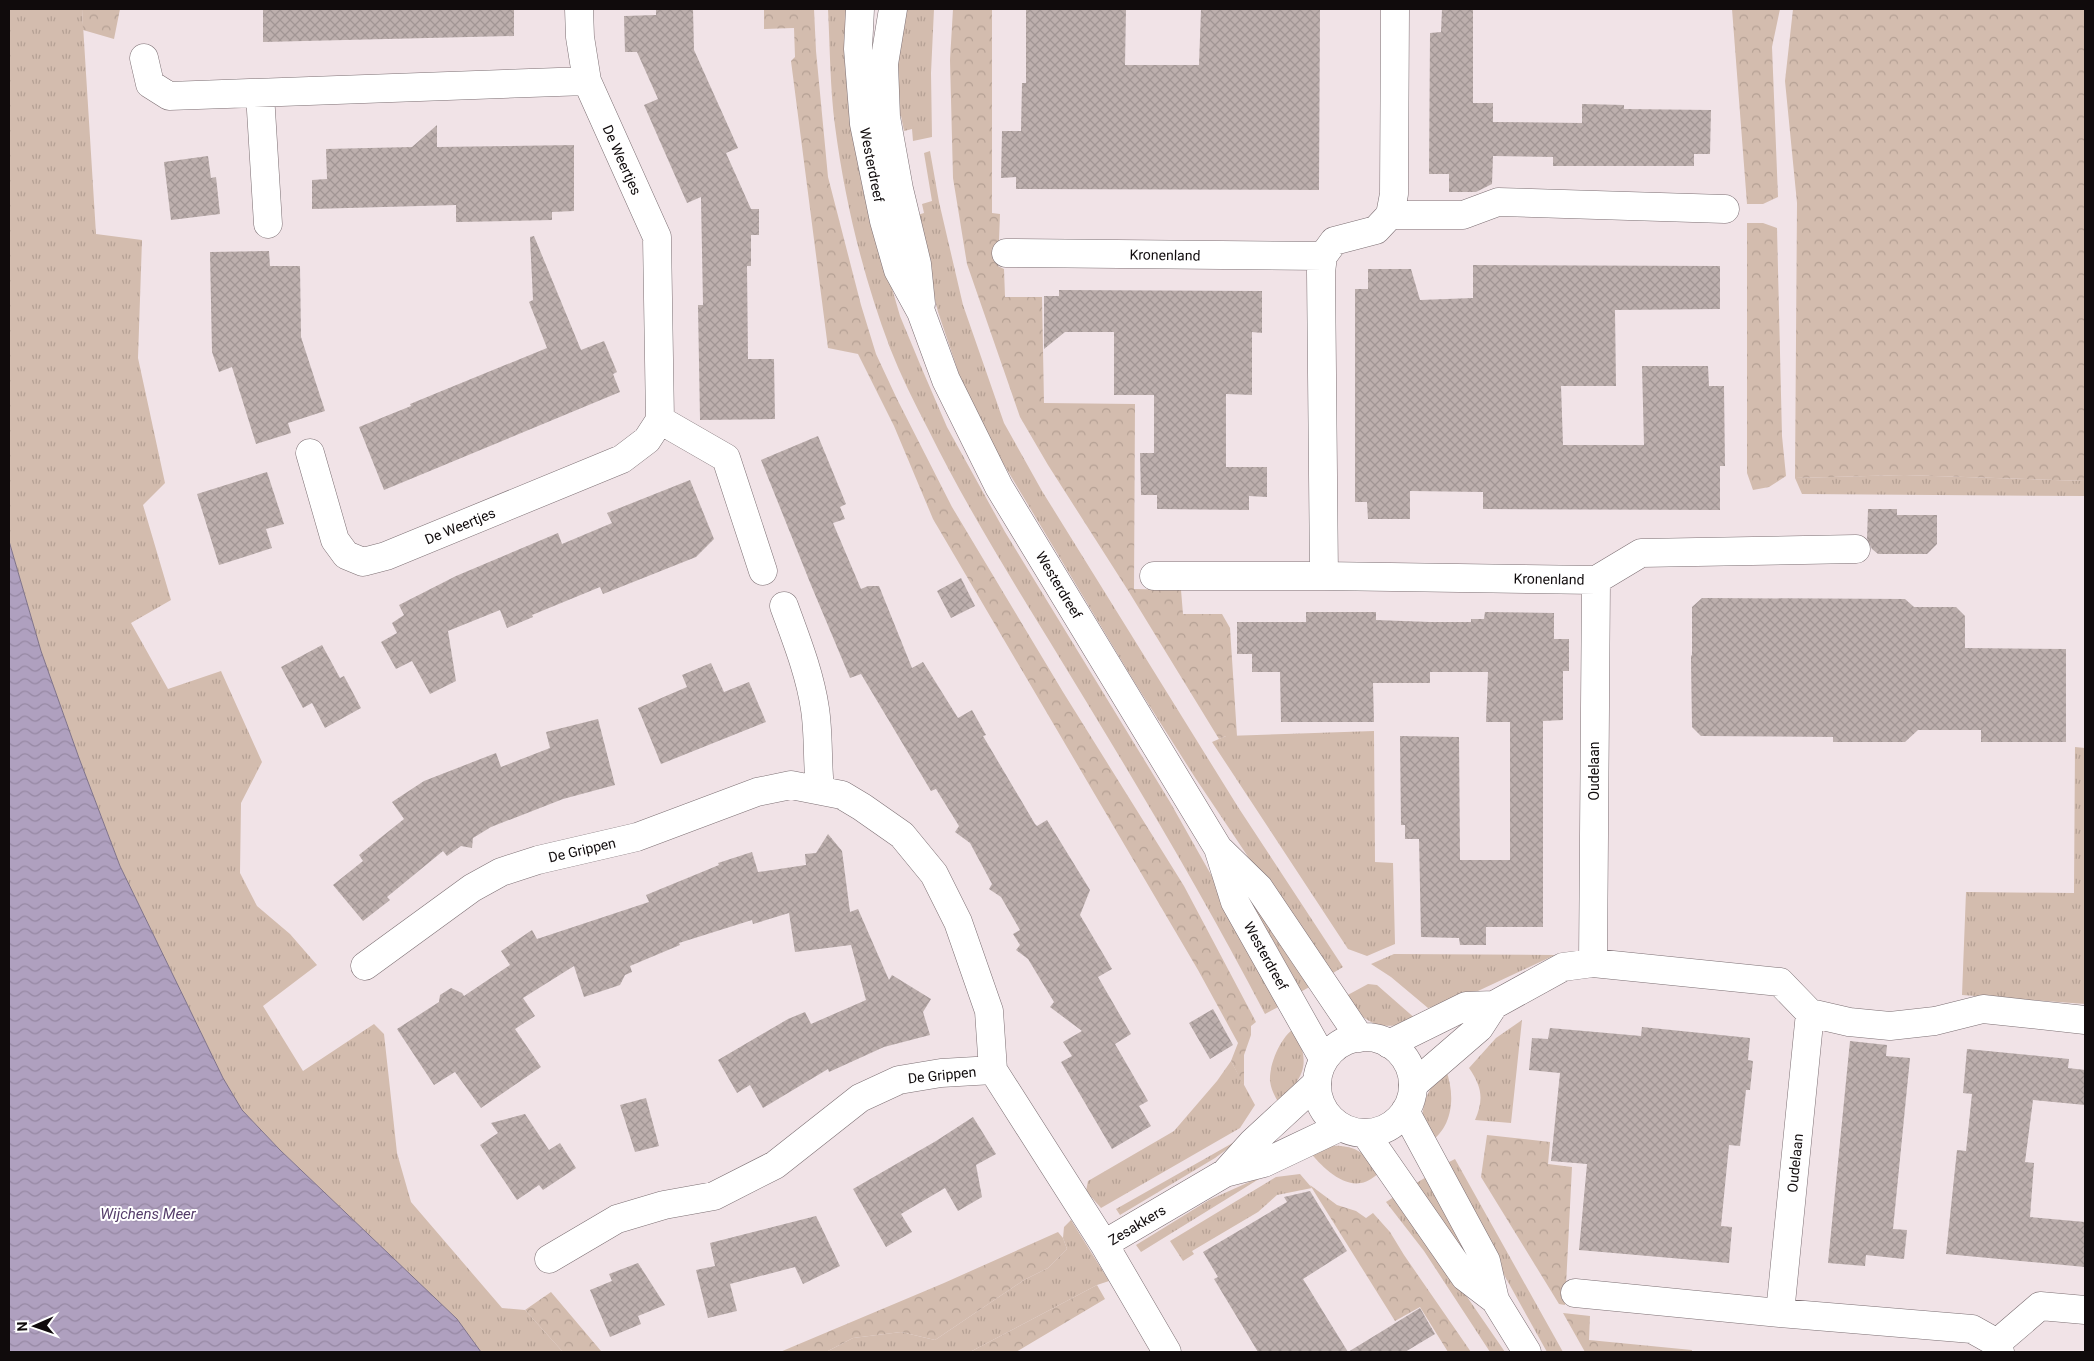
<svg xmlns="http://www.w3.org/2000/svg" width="2094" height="1361" viewBox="0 0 2094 1361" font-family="Roboto,sans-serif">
  <defs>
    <pattern id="grass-tufts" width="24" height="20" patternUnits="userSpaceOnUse" patternTransform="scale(1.25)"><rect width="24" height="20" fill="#d3bcae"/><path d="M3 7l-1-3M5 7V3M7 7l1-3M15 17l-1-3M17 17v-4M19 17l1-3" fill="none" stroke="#b4a094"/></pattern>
    <pattern id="forest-crowns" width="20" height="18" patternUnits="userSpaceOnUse" patternTransform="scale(1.25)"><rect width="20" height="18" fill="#d3bcae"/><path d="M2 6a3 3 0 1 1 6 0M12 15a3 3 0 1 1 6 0" fill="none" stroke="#b4a094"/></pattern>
    <pattern id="water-waves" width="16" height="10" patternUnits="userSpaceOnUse" patternTransform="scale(1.25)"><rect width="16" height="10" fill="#afa0bf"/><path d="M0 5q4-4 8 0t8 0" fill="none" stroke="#9688a3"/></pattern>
    <pattern id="building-cross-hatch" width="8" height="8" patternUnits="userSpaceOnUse" patternTransform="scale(1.25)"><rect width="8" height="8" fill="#bdafad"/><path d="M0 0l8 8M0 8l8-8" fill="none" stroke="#a19594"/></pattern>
  </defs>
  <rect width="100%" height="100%" fill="#f1e3e7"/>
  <!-- grass -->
  <path fill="url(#grass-tufts)" d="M 9,9 L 82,9 L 96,234 L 142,240 L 138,358 L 165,483 L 143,505 L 171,600 L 131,623 L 168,689 L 221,671 L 262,762 L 241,803 L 240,873 L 257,906 L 290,934 L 317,965 L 263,1006 L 303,1071 L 374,1024 L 384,1034 L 397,1153 L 411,1202 L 502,1308 L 525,1310 L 563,1352 L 481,1352 L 457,1319 L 280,1150 L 242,1110 L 223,1078 L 120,866 L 79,758 L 41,651 L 9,541 Z
    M 828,9 L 851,9 L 885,264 L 900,316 L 922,369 L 947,427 L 1005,532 L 1170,802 L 1284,1004 L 1265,1014 C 1199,887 1125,765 1050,642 C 1007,572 964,502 928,429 C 914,402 901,376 890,348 C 863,276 845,202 835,126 C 830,87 830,48 828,9 Z
    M 903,9 L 934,9 L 931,73 L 932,137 L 913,141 L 912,129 L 904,131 L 901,116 L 895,116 L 891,71 Z
    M 930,151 L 939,202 L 963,305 L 1004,423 L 1042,491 L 1238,807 L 1343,967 L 1328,976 L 1196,779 L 1135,683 L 988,438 L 960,377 L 938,312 L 914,216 L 924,213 L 922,204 L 932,201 L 924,153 Z
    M 1904,475 L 2085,481 L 2085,496 L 1802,494 L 1795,478 Z
    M 1374,731 L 1375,862 L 1393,863 L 1395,944 L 1367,956 L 1348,949 L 1212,742 L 1226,736 Z
    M 2075,747 L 2085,748 L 2085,1004 L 1962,995 L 1966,892 L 2074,893 Z
    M 1251,895 L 1313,985 L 1295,995 L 1247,896 Z
    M 1394,954 L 1555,955 L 1463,998 L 1428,1008 L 1391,977 L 1371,964 Z
    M 1368,984 L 1377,985 L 1417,1020 C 1381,1032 1367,1026 1344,997 Z
    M 1522,1020 L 1511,1123 L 1475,1120 C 1484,1099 1482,1087 1469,1068 L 1496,1038 Z
    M 1295,1028 C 1310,1066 1306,1074 1279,1103 C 1275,1097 1271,1089 1270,1081 C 1269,1064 1281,1036 1295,1028 Z
    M 1231,1061 L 1255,1105 L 1240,1128 L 1101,1208 L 1086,1191 L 1088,1181 L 1174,1131 L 1217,1081 Z
    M 1446,1070 C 1455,1094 1454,1126 1430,1142 C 1428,1135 1424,1126 1423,1119 C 1421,1102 1433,1080 1446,1070 Z
    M 1245,1136 L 1215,1158 L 1120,1215 L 1116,1209 Z
    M 1327,1146 C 1355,1144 1364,1152 1381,1172 C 1375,1176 1368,1182 1361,1183 C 1342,1187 1320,1165 1310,1152 Z
    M 1455,1159 L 1563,1352 L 1547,1352 L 1443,1165 Z
    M 1267,1174 L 1141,1252 L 1136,1245 L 1209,1200 Z
    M 1300,1174 L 1312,1188 L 1277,1195 L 1258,1212 L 1192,1251 L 1194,1254 L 1183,1261 L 1170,1241 L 1276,1177 Z
    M 1428,1176 L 1475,1270 L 1413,1185 Z
    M 1397,1195 L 1505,1352 L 1490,1352 L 1424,1251 L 1386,1202 Z
    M 1071,1220 L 1109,1281 L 1097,1285 L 970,1352 L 826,1352 L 853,1338 L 901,1332 L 935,1340 L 1024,1280 L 1048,1268 L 1067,1249 L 1063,1238 L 1064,1227 Z"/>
  <!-- forest -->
  <path fill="url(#forest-crowns)" d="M 82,9 L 120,9 L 114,39 L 83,30 Z
    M 764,9 L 814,9 L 816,51 L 828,177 L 861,305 L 876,354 L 897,399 L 952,507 L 1063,692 L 1184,886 L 1256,1022 L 1251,1026 L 1251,1035 L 1244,1055 L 1244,1086 L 1231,1061 L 1238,1043 L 1198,970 L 933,519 L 894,426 L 858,354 L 828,348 L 791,61 L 795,57 L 794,28 L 764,29 Z
    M 953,9 L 992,9 L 992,213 L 1000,214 L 998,266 L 1004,269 L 1005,297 L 1042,297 L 1044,403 L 1135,404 L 1134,589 L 1181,590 L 1183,614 L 1222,614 L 1230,628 L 1237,736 L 1226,736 L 1219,739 L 1129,592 L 1048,465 L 1020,417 L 967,264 L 953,178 L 950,60 Z
    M 1732,9 L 1780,9 L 1772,47 L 1778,197 L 1763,204 L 1747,204 Z
    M 1793,9 L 2085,9 L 2085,481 L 1904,475 L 1795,478 L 1797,203 L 1785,81 Z
    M 1747,223 L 1763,223 L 1777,228 L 1782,436 L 1786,476 L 1769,487 L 1753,490 L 1747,473 Z
    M 1487,1135 L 1550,1142 L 1548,1164 L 1572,1167 L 1565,1305 L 1559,1304 L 1481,1177 Z
    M 1310,1185 L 1337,1205 L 1356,1211 L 1366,1218 L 1373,1213 L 1390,1232 L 1404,1255 L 1471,1352 L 1448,1352 L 1420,1307 L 1395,1321 Z
    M 1058,1232 L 1063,1238 L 1067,1249 L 1048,1268 L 1024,1280 L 935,1340 L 901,1332 L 853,1338 L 826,1352 L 780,1352 L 944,1283 Z
    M 1097,1285 L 1105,1299 L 1016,1352 L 970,1352 Z
    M 551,1292 L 601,1351 L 602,1352 L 563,1352 L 525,1310 Z
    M 1563,1313 L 1590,1316 L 1589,1340 L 1692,1350 L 1692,1352 L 1585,1352 Z"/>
  <!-- water -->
  <path fill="url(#water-waves)" stroke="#7f7389" d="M 9,541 L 41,651 L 79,758 L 120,866 L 223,1078 L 242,1110 L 280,1150 L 457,1319 L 481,1352 L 9,1352 Z"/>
  <!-- building -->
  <path fill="url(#building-cross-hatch)" d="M 263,9 L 514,9 L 514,36 L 263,42 Z
    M 656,9 L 693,9 L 694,50 L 738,148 L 726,153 L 751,209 L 759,209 L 759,235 L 751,235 L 751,266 L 747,266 L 748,359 L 774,359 L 775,419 L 700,420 L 698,305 L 703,305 L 701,197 L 687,203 L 644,105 L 658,99 L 637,52 L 625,52 L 624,16 L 656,15 Z
    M 1026,9 L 1126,9 L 1125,65 L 1199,65 L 1201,9 L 1320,9 L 1319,190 L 1016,189 L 1016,177 L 1001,178 L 1002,131 L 1021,131 L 1022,83 L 1026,83 Z
    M 1442,9 L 1473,9 L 1473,103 L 1493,103 L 1493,122 L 1582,123 L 1582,104 L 1624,105 L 1624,109 L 1711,110 L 1710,154 L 1694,154 L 1694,166 L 1553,166 L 1553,157 L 1493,156 L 1492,184 L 1476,192 L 1449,192 L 1449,174 L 1429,174 L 1430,33 L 1441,32 Z
    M 437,125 L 437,147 L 574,145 L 574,211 L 552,212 L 552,220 L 456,222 L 456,205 L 312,209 L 312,180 L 327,179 L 326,149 L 412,147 Z
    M 208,156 L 211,178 L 216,177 L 220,214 L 171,220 L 164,162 Z
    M 534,236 L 581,350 L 604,341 L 617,372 L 613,374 L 620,392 L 384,490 L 359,427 L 411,406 L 410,404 L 547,348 L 529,302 L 533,300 L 530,237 Z
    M 269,251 L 270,266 L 300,266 L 301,337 L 325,411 L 288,423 L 291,433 L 256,444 L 232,367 L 219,372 L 212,352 L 210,252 Z
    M 1473,265 L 1720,266 L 1720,309 L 1615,310 L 1616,386 L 1561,386 L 1563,445 L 1644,445 L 1642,366 L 1708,366 L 1709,386 L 1724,386 L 1725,466 L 1720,466 L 1720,510 L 1483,509 L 1483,492 L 1410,491 L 1410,519 L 1368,519 L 1367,502 L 1355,502 L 1355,289 L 1368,289 L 1368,269 L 1411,269 L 1420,300 L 1473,298 Z
    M 1059,290 L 1262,291 L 1262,333 L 1252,332 L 1252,395 L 1226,394 L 1226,467 L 1267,467 L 1267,497 L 1249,496 L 1249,510 L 1157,509 L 1157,495 L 1141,495 L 1140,453 L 1154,453 L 1154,395 L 1114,395 L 1114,332 L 1065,332 L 1044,349 L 1044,296 L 1059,296 Z
    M 818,436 L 846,504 L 840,507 L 845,519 L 833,523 L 861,589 L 868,586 L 879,586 L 912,668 L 923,662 L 958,718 L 972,710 L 986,735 L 983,736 L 1035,824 L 1037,826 L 1047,820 L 1090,890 L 1080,915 L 1112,969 L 1098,977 L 1131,1034 L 1115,1044 L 1148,1101 L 1139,1106 L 1151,1126 L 1112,1149 L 1061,1062 L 1072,1056 L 1063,1042 L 1082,1031 L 1050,1007 L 1054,1002 L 1028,959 L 1016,950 L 1020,945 L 1013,934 L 1020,930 L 1001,897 L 989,889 L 992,884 L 970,843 L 955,832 L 959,826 L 936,789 L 931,791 L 861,674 L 850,678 L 811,585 L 761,460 Z
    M 267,472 L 284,524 L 266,529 L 272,548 L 219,565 L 197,494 Z
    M 690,480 L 714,539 L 696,557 L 603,594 L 600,587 L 532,615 L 533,617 L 507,628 L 500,610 L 448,631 L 456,681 L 430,694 L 412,661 L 396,669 L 381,642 L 397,633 L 392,623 L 404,615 L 399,605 L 456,576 L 558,533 L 562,544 L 612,523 L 607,513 Z
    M 1868,509 L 1897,509 L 1897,515 L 1937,515 L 1937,544 L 1927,554 L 1878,554 L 1872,549 L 1867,539 Z
    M 961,578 L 975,606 L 951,618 L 937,591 Z
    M 1702,598 L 1905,599 L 1914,607 L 1956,607 L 1965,616 L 1965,648 L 2066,649 L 2066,742 L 1981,742 L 1981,730 L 1918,730 L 1905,742 L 1833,742 L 1833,737 L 1701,736 L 1692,727 L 1691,656 L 1692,655 L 1692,607 Z
    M 1306,612 L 1376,612 L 1376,620 L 1430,622 L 1471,622 L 1471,619 L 1484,619 L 1485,612 L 1554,613 L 1554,639 L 1569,639 L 1569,671 L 1563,671 L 1563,720 L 1543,721 L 1543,927 L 1486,927 L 1486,945 L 1460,945 L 1459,938 L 1421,937 L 1419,839 L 1405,839 L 1405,825 L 1401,825 L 1400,736 L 1459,737 L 1460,860 L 1510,860 L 1510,722 L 1486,722 L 1488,672 L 1430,672 L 1430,683 L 1373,683 L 1374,722 L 1281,722 L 1280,672 L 1252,672 L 1252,654 L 1237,654 L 1237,622 L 1306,622 Z
    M 322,645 L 340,678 L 344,676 L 361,708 L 325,728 L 312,703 L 303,708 L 281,667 Z
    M 711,663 L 724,692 L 749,682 L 766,722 L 661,764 L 638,708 L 687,687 L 682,675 Z
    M 598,719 L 615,785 L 563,799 L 491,827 L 473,838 L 472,848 L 461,846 L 447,856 L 443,851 L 387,897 L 390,900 L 363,921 L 333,885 L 363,861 L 359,855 L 404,819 L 392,802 L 424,781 L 496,753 L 501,767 L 550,748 L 546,732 Z
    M 828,834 L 842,851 L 850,912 L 858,909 L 889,980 L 892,975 L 931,999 L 923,1012 L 930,1035 L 884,1047 L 829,1072 L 828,1069 L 763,1108 L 750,1085 L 737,1093 L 718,1060 L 788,1019 L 805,1012 L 811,1024 L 866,1000 L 851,945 L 795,952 L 789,913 L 753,924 L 752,920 L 679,943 L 680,945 L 630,966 L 632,972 L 625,975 L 620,985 L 584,997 L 574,966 L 523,998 L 535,1016 L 515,1029 L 541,1067 L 481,1108 L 455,1072 L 434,1085 L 397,1029 L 439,1002 L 440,995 L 451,988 L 462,993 L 464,996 L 510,965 L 501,951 L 532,930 L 537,939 L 649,902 L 646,895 L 719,865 L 718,863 L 752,852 L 758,872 L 806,865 L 805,854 L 816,853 Z
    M 1213,1009 L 1233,1045 L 1210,1059 L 1189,1023 Z
    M 1642,1027 L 1750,1038 L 1748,1060 L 1753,1061 L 1750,1090 L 1746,1090 L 1740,1146 L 1729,1145 L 1721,1226 L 1732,1227 L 1729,1263 L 1579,1250 L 1587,1164 L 1551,1161 L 1560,1073 L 1529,1070 L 1532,1038 L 1548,1039 L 1550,1028 L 1641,1036 Z
    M 1850,1041 L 1887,1045 L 1886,1056 L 1910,1058 L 1893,1229 L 1907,1230 L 1904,1259 L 1866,1255 L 1865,1266 L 1828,1263 Z
    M 1967,1049 L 2069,1059 L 2068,1068 L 2085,1070 L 2085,1105 L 2033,1100 L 2025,1162 L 2034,1163 L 2030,1217 L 2085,1222 L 2085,1267 L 1946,1254 L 1957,1150 L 1966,1151 L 1972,1094 L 1963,1093 Z
    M 646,1098 L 659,1146 L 635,1152 L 620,1105 Z
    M 525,1114 L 549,1150 L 560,1143 L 576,1168 L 543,1190 L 539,1185 L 517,1200 L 480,1145 L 498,1133 L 491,1123 Z
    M 973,1117 L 996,1154 L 976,1165 L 982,1197 L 958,1211 L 945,1188 L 901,1214 L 912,1232 L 886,1247 L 853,1189 L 936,1141 Z
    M 1310,1191 L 1347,1251 L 1303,1279 L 1348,1352 L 1258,1352 L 1214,1279 L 1218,1277 L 1203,1252 L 1287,1202 L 1284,1197 Z
    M 816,1216 L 840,1266 L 803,1284 L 795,1267 L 730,1284 L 737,1311 L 708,1318 L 696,1270 L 715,1266 L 710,1243 Z
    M 638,1263 L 665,1305 L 638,1316 L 641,1324 L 610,1337 L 590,1290 L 612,1281 L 609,1274 Z
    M 1420,1308 L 1435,1334 L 1405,1352 L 1348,1352 Z"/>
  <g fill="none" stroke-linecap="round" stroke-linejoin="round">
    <!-- street casing -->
    <g stroke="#7c6f73" stroke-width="29">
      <path id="street" d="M 144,58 L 150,84 L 169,96 L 587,81
        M 260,94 L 268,224
        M 1390,215 L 1463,215 L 1498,202 L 1725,209
        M 1006,253 L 1323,256
        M 660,420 L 726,458 L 763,571
        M 310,453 L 335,540 L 346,555 L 363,562 L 386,556 L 622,459 L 647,440 L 660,420 L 657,237 L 587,81 L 580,37 L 579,9
        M 1154,576 L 1324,576 L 1596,580 L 1641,553 L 1856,549
        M 1324,576 L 1321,272 L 1323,256 L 1334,241 L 1376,230 L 1390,215 L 1394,194 L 1395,9
        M 784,606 C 796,639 810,674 815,709 C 819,735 817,763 820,789
        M 1593,963 L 1596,580
        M 365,966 L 472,888 L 501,872 L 538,860 L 637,837 L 757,792 L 791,785 L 842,795 L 862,807 L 902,835 L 934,874 L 958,922 L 989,1011 L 993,1070 L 1104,1244
        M 1389,1044 L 1466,1006 L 1494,1005 L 1563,967 L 1593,963 L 1780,982 L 1810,1013 L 1849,1022 L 1890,1026 L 1935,1021 L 1983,1009 L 2085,1020
        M 1413,1085 L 1479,1028 L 1494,1005
        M 1225,1173 L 1252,1143 L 1317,1083
        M 549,1259 L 617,1219 L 664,1205 L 714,1196 L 775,1165 L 860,1098 L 899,1080 L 941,1073 L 993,1070
        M 1575,1293 L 1780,1313 L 1972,1329 L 1997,1343 L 2000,1352
        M 1780,1313 L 1810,1013
        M 1997,1343 L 2040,1306 L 2085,1310
        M 1167,1352 L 1104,1244 L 1225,1173 L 1264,1163 L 1340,1127"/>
    </g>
    <!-- secondary casing -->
    <g stroke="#7c6f73" stroke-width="29">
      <path id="secondary" d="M 860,9 L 858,49 L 864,124 L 884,221 L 898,270 L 921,312 L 946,380 L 999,487 L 1218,848 L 1235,902 L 1324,1060
        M 893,9 L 884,64 L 886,117 L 899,189 L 917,264 L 921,304
        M 1221,851 L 1259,888 L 1360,1038
        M1317 1085a48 48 0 1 1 96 0a48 48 0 1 1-96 0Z
        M 1405,1111 L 1486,1261 L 1495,1300 L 1527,1352
        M 1365,1133 L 1465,1277 L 1495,1300"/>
    </g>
    <!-- street -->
    <use href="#street" stroke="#fff" stroke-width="28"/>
    <!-- secondary -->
    <use href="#secondary" stroke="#fff" stroke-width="28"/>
  </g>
  <g text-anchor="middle" stroke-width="4" stroke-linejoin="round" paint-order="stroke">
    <!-- street labels -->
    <g font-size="14" fill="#100b0c" stroke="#fff">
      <text transform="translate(622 160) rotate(66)" y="5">De Weertjes</text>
      <text transform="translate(872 165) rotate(79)" y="5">Westerdreef</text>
      <text transform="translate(1165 255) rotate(1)" y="5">Kronenland</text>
      <text transform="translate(460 526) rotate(-22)" y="5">De Weertjes</text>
      <text transform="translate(1549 579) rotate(1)" y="5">Kronenland</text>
      <text transform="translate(1059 585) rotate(59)" y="5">Westerdreef</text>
      <text transform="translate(1594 771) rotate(-90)" y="5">Oudelaan</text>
      <text transform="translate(582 850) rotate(-13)" y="5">De Grippen</text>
      <text transform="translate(1266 956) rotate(61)" y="5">Westerdreef</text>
      <text transform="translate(942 1075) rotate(-6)" y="5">De Grippen</text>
      <text transform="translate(1795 1163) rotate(-84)" y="5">Oudelaan</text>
      <text transform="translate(1137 1225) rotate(-31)" y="5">Zesakkers</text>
    </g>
    <!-- water labels -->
    <g font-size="15" font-style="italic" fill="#553d6a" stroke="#fff">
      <text x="148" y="1219">Wijchens Meer</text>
    </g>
  </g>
  <!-- border -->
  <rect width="2094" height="1361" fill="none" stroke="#100b0c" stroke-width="20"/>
  <!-- north arrow -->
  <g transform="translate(35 1326) rotate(268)" stroke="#ffffff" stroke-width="4" paint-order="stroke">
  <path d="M0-4L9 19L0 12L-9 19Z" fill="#100b0c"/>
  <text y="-8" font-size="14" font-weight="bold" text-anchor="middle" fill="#100b0c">N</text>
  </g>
</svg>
